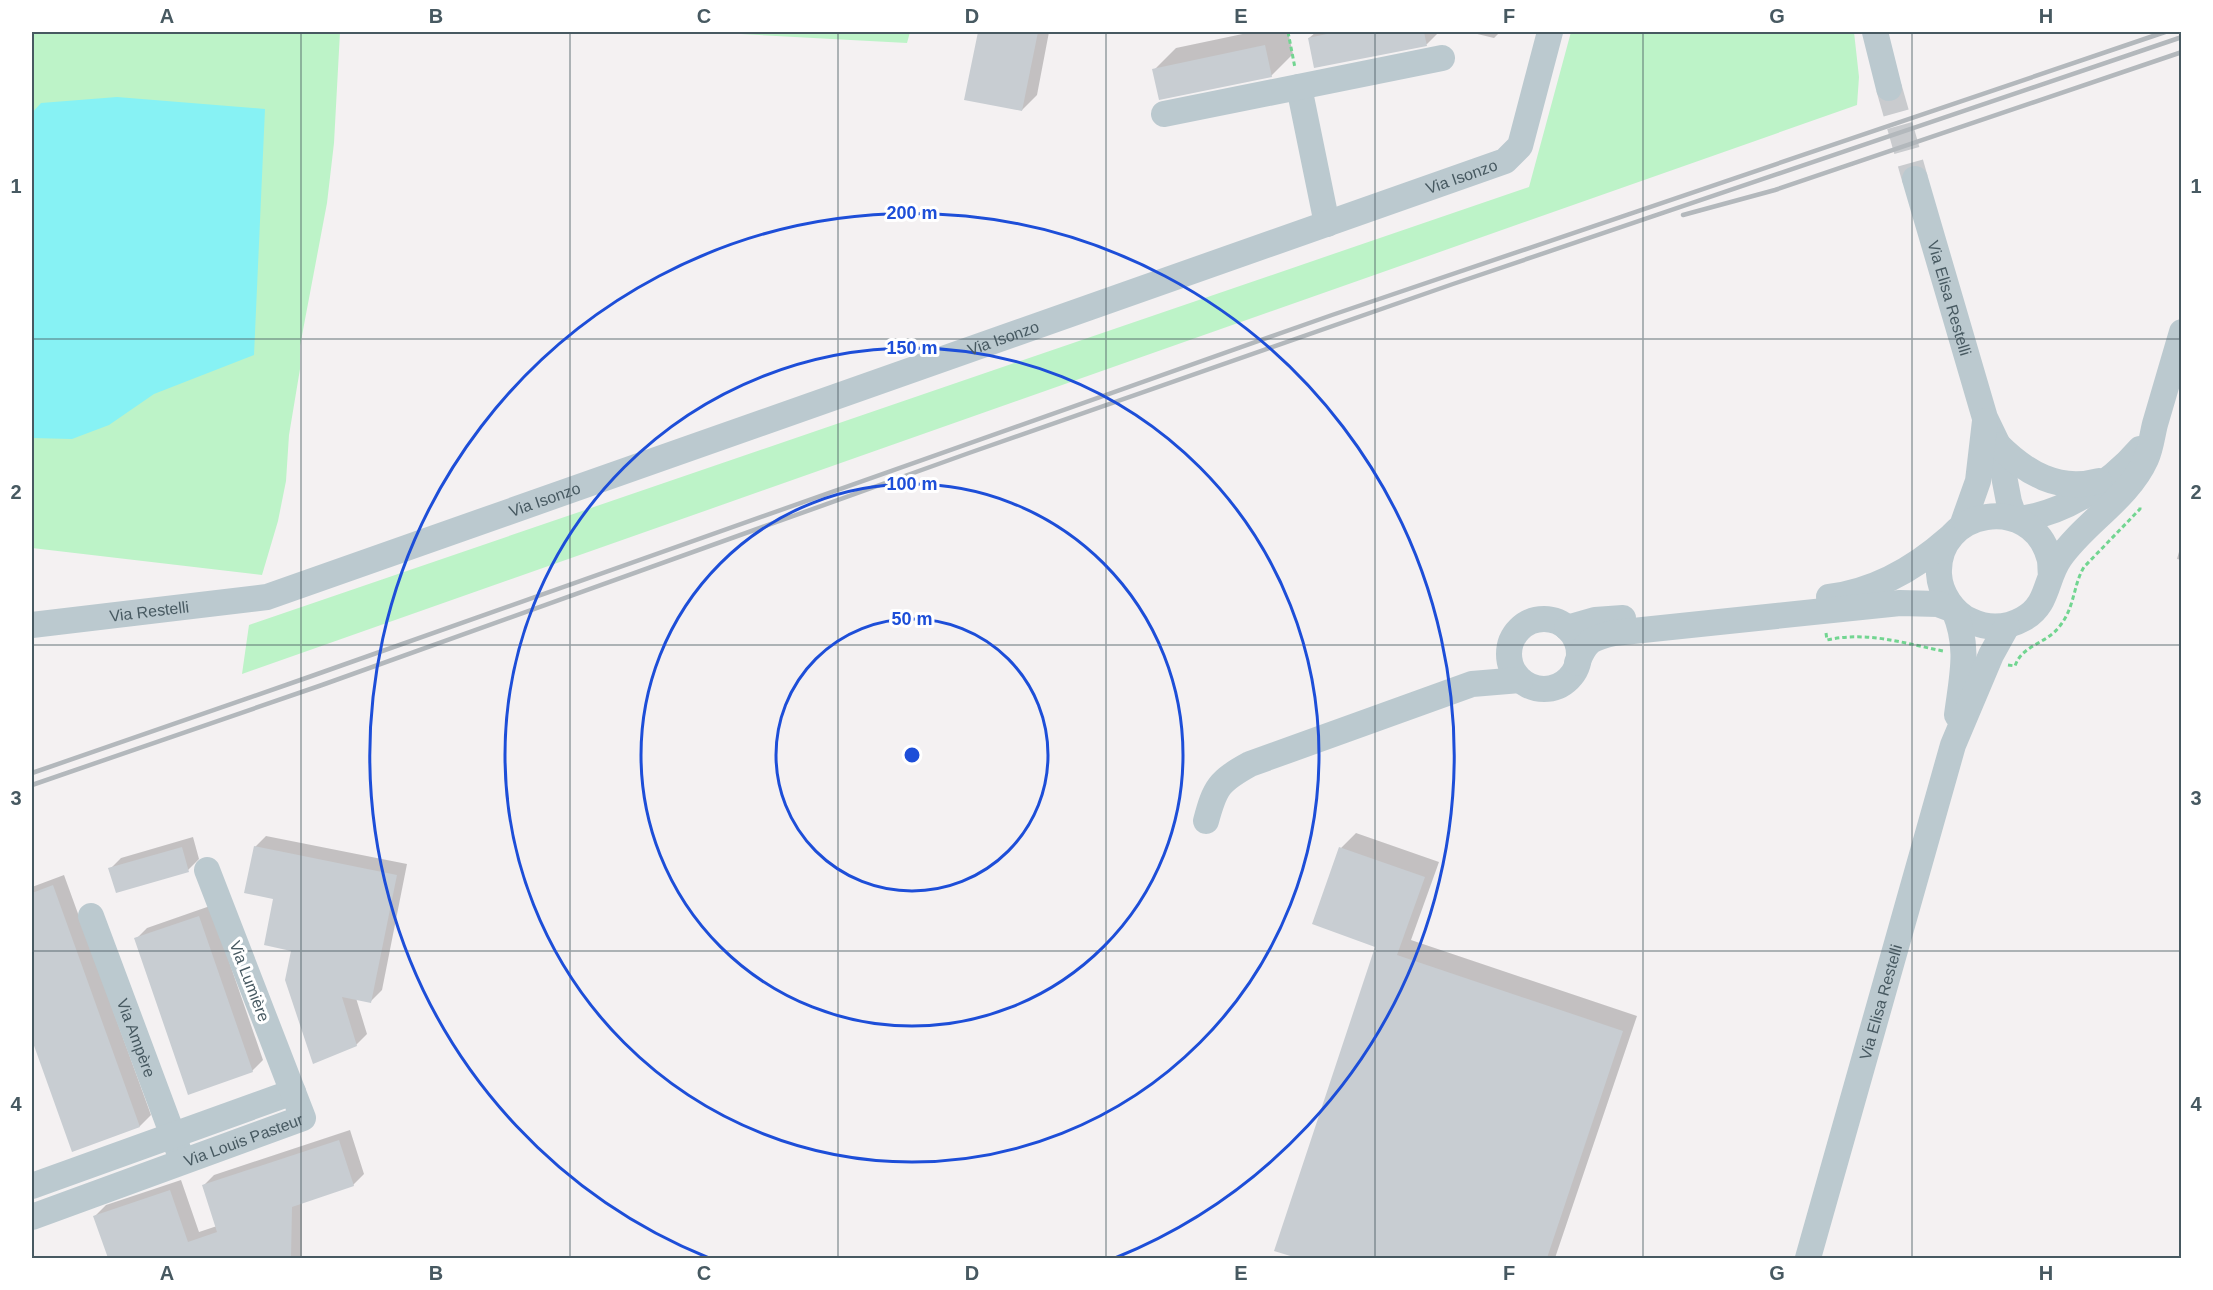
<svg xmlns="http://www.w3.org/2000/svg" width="2213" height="1290" viewBox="0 0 2213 1290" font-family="Helvetica,sans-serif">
  <rect width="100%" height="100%" fill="#f4f1f2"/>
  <!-- green -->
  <path fill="#bdf3c8" d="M 32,32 L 340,32 L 334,143 L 327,203 L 300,346 L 300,369 L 289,435 L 286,481 L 278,521 L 262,575 L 32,548 Z
    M 704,32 L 910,32 L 907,43 Z
    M 1571,32 L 1854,32 L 1859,77 L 1857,105 L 242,674 L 249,625 L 1529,187 Z"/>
  <!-- water -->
  <path fill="#87f2f4" d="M 117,97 L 265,109 L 254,355 L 154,394 L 109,425 L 72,439 L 32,438 L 32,113 L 41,103 Z"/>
  <!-- shadow -->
  <path fill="#0003" d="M 979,32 L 1049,32 L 1037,95 L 1022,110 L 966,99 Z
    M 1252,32 L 1288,32 L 1293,54 L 1271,76 L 1154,70 L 1176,48 Z
    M 1316,32 L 1439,32 L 1427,44 L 1316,67 L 1309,38 Z
    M 1469,32 L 1500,32 L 1494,38 Z
    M 2182,541 L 2182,560 L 2177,559 Z
    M 1356,833 L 1439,862 L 1411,940 L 1637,1016 L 1555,1258 L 1301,1258 L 1276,1250 L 1377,946 L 1341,848 Z
    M 266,836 L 407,864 L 382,990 L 371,1001 L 356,998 L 367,1034 L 356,1045 L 292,950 L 255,847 Z
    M 193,837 L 199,859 L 188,870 L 110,869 L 121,858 Z
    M 64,875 L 151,1115 L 140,1126 L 73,1150 L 32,1036 L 32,887 Z
    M 210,906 L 263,1060 L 252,1071 L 136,939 L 147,928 Z
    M 350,1130 L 364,1174 L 353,1185 L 302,1202 L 302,1258 L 109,1258 L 95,1216 L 106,1205 L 181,1180 L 199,1232 L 217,1226 L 203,1186 L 214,1175 Z"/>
  <!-- building -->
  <path fill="#c8cdd2" d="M 978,32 L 1038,32 L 1022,111 L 964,100 Z
    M 1336,32 L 1424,32 L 1427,46 L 1314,68 L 1308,38 Z
    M 1265,45 L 1272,77 L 1159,100 L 1152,69 Z
    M 254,846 L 397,875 L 371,1003 L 342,997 L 357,1046 L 313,1064 L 285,980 L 291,951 L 264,945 L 273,899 L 244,893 Z
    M 182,847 L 189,872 L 116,893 L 108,868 Z
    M 1339,847 L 1425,877 L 1397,955 L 1623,1031 L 1547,1258 L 1297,1258 L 1274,1251 L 1375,947 L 1312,924 Z
    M 53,885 L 140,1127 L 72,1152 L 32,1040 L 32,893 Z
    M 199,916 L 253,1072 L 188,1095 L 134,938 Z
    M 339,1140 L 354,1186 L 292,1207 L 291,1258 L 108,1258 L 93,1216 L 170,1190 L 188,1242 L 217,1232 L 202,1185 Z"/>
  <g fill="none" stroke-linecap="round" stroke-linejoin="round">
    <!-- minor-tunnel -->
    <path stroke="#c9cbce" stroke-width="26" stroke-dasharray="26 13" stroke-linecap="butt" d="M 1889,88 L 1915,179"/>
    <!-- path -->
    <path stroke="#72d591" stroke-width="3" stroke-dasharray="4.5 3" stroke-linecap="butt" d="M 1288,32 L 1295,68
      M 1826,633 L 1827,640 C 1867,631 1903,643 1943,651
      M 2008,665 L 2015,666 C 2022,645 2046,644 2059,627 C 2075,608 2073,585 2084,567 L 2140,509 L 2140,505"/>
    <!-- minor -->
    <g stroke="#bbc9cf" stroke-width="26">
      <path d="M 1875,32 L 1889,88"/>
      <path d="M 1299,87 L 1327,224"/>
      <path d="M 1164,114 L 1442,58"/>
      <path id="s1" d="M 1915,179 L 1985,418 L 1998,445 L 2009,502 L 2015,519 C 2061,516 2110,484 2140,449"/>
      <path d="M 1998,445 C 2026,473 2058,492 2099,481"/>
      <path d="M 1962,526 L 1978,481 L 1985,421"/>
      <path d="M 2051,575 C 2050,569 2051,562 2049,557 C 2031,493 1936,509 1939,574 C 1940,593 1953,613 1971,621 C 1988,629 2007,628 2023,619 C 2049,605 2045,579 2060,558 C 2084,523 2128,499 2146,459 C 2151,448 2152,436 2155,424 C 2164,393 2173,362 2182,332"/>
      <path d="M 1829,597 C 1876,591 1914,569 1948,539"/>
      <circle cx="1544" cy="654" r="35"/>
      <path id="s2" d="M 32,625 L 267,597 L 1505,161 L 1520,146 L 1550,32"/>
      <path d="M 1567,628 L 1595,620 L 1623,618"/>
      <path d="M 1577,663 C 1586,641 1591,638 1614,633 L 1900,603 L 1938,604 L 1954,610 C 1970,647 1962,676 1957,715"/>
      <path d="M 1206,821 C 1215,787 1219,781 1250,764 L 1472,684 L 1520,680"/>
      <path id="s3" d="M 91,916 L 178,1149"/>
      <path d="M 32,1186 L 293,1092"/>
      <path id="s4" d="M 32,1217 L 303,1118 L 207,870"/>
      <path id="s5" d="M 1808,1258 L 1953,745 L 1991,655 L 2007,626"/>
    </g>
    <!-- rail -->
    <path stroke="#b3b8bc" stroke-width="4.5" d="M 1683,215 L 1775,190 L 2182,52
      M 32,773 L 306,678 L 1332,315 L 2165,32
      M 32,785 L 322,685 L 969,453 L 1453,284 L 2182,37"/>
  </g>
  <!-- grid -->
  <path fill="none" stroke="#475961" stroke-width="1.5" stroke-opacity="0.55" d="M 301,32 L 301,1258M 570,32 L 570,1258M 838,32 L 838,1258M 1106,32 L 1106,1258M 1375,32 L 1375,1258M 1643,32 L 1643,1258M 1912,32 L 1912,1258M 32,339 L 2182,339M 32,645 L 2182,645M 32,951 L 2182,951"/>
  <!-- distance rings -->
  <g fill="none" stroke="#1d4ed8" stroke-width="3">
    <circle cx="912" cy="755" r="136"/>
    <circle cx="912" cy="755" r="271"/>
    <circle cx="912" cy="755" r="407"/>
    <path d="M709 1258A542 542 0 1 1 1115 1258"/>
  </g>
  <g text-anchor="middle" stroke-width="6" stroke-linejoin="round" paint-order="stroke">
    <!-- street labels -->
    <g font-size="16" fill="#475961" stroke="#fff">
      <text dy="6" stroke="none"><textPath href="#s2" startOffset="1503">Via Isonzo</textPath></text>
      <text dy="6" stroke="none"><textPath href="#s1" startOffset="124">Via Elisa Restelli</textPath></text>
      <text dy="6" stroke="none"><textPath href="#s2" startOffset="1017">Via Isonzo</textPath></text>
      <text dy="6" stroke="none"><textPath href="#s2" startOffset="531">Via Isonzo</textPath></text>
      <text dy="6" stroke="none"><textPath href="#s2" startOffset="118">Via Restelli</textPath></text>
      <text transform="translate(250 981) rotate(69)" y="6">Via Lumière</text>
      <text dy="6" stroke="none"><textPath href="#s5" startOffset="266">Via Elisa Restelli</textPath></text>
      <text dy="6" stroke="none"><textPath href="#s3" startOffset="130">Via Ampère</textPath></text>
      <text dy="6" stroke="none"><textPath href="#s4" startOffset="225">Via Louis Pasteur</textPath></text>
    </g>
  </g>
  <circle cx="912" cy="755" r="9" fill="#1d4ed8" stroke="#fff" stroke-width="3"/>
  <g font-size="18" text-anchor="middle" font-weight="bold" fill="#1d4ed8" stroke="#fff" stroke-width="6" stroke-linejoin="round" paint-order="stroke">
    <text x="912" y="219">200 m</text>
    <text x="912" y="354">150 m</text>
    <text x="912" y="490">100 m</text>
    <text x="912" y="625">50 m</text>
  </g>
  <!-- border -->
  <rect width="2213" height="1290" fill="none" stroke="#ffffff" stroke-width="66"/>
  <rect x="33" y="33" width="2147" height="1224" fill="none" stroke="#475961" stroke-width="2"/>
  <g font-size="20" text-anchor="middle" font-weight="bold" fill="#475961">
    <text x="167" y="23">A</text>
    <text x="436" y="23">B</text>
    <text x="704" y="23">C</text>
    <text x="972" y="23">D</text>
    <text x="1241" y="23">E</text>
    <text x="1509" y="23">F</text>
    <text x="1777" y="23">G</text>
    <text x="2046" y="23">H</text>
    <text x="16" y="193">1</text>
    <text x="2196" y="193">1</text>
    <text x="16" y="499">2</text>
    <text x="2196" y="499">2</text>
    <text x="16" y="805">3</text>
    <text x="2196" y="805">3</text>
    <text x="16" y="1111">4</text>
    <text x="2196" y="1111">4</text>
    <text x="167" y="1280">A</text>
    <text x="436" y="1280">B</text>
    <text x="704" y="1280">C</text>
    <text x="972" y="1280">D</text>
    <text x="1241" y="1280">E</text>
    <text x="1509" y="1280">F</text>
    <text x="1777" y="1280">G</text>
    <text x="2046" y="1280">H</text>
  </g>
</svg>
